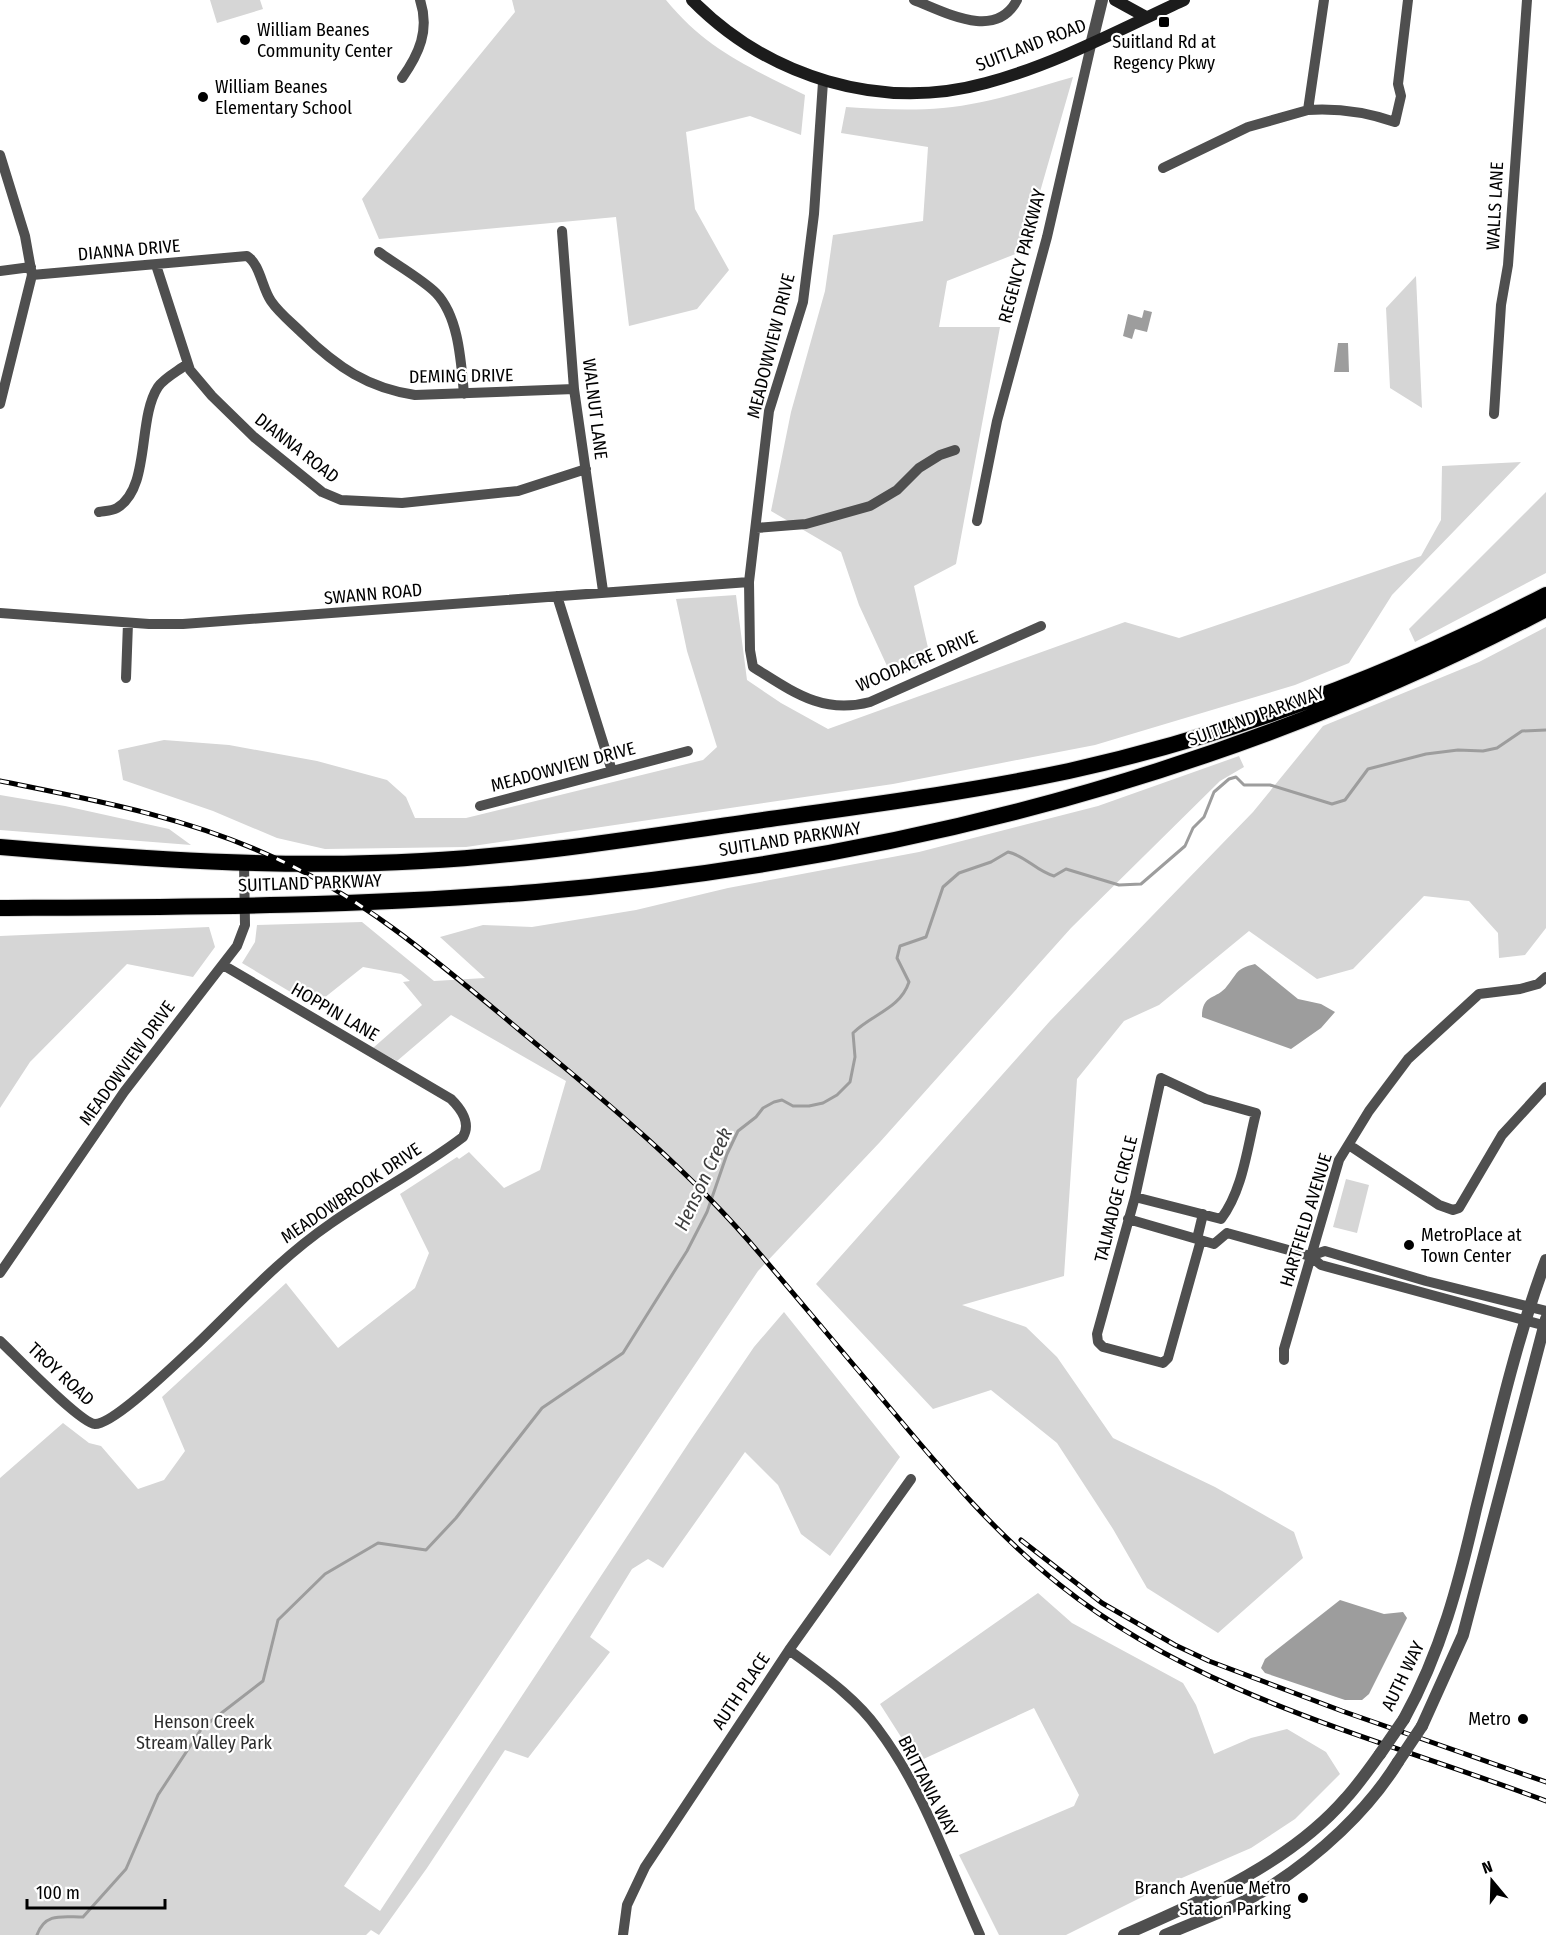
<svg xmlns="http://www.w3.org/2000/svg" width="1546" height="1935" viewBox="0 0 1546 1935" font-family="'Fira Sans Condensed',sans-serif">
  <rect width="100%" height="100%" fill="#fff"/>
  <!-- green -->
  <path fill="#d6d6d6" d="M 210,0 L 260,0 L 263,9 L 217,23 Z
    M 512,0 L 666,0 C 707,50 749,67 805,95 L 801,135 L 750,116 L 686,132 L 695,209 L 729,270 L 697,309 L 629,326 L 616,217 L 379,239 L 362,199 L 515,12 Z
    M 1073,77 L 1023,251 L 947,281 L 939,327 L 1000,327 L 956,564 L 914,586 L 931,661 L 893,679 L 859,605 L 841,552 L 771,511 L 791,412 L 825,291 L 833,235 L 923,221 L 928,147 L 841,133 L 846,107 C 878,109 910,111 943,108 C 987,104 1031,89 1073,77 Z
    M 1416,276 L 1422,408 L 1390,388 L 1386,308 Z
    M 1521,462 L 1392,595 L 1349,663 L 1295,685 L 1095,745 L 893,784 L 466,847 L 325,849 L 277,838 L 213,811 L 123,780 L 118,750 L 164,740 L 229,745 L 317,761 L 387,780 L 406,797 L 415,818 L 466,818 L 703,760 L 717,747 L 687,651 L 676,599 L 736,595 L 747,680 L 781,703 L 828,729 L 1125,622 L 1179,638 L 1421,556 L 1441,520 L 1442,466 Z
    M 1546,492 L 1546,573 L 1415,642 L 1409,629 Z
    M 1546,627 L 1546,928 L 1525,955 L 1499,958 L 1498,933 L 1469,901 L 1424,896 L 1353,969 L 1317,979 L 1249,931 L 1159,1005 L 1124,1021 L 1077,1079 L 1064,1276 L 962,1305 L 1026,1327 L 1057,1357 L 1113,1438 L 1215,1487 L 1294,1532 L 1303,1558 L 1218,1633 L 1147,1588 L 1113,1529 L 1057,1443 L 991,1390 L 933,1409 L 816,1284 L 1050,1021 L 1253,812 L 1323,726 L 1479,662 Z
    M 1239,756 L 1244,767 L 1220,781 L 1071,928 L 880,1142 L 758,1271 L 344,1886 L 380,1911 L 690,1441 L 754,1347 L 784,1312 L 900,1457 L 830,1556 L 801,1534 L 778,1485 L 745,1452 L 663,1568 L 648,1559 L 632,1569 L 590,1637 L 610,1652 L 528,1758 L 505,1750 L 427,1868 L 379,1935 L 371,1930 L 366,1935 L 0,1935 L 0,1478 L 63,1423 L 89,1443 L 101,1446 L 138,1489 L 164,1480 L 185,1451 L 162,1397 L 286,1283 L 338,1348 L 415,1288 L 429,1253 L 400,1194 L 457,1157 L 459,1159 L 469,1152 L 504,1188 L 540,1170 L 566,1081 L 451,1015 L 397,1061 L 373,1048 L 422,1005 L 403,982 L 410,981 L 401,974 L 363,967 L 314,1006 L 242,963 L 255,942 L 257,925 L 362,922 L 434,981 L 485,978 L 440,937 L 483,925 L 532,927 L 636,910 L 728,888 L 919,852 L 1098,806 Z
    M 0,795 L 65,806 L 169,829 L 191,845 L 0,830 Z
    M 209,927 L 215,947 L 193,977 L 127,964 L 30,1062 L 0,1108 L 0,936 Z
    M 1346,1179 L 1369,1185 L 1357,1233 L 1333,1227 Z
    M 1038,1593 L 1072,1623 L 1183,1683 L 1196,1705 L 1214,1754 L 1251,1738 L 1287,1729 L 1326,1752 L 1340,1774 L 1295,1819 L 1251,1848 L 1168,1884 L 1066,1935 L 999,1935 L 959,1855 L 1074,1806 L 1079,1795 L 1034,1708 L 917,1762 L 880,1704 Z"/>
  <!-- water -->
  <path fill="#9d9d9d" d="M 1144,310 L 1152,312 L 1147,332 L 1135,329 L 1132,339 L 1123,336 L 1128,314 L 1142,318 Z
    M 1338,343 L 1348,343 L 1349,372 L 1334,372 Z
    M 1255,964 L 1298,999 L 1321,1004 L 1335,1012 L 1321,1028 L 1291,1049 L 1202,1017 C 1202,993 1217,1000 1227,986 C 1238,973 1235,969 1255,964 Z
    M 1340,1600 L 1384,1614 L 1403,1612 L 1407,1618 L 1369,1694 L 1362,1700 L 1345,1700 L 1265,1673 L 1261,1668 L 1265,1659 Z"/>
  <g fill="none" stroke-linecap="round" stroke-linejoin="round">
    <!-- stream -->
    <path stroke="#9d9d9d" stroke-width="3" d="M 37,1935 C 45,1912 63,1917 83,1917 L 126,1869 L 158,1795 L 202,1728 L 263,1681 L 278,1620 L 325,1574 L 378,1543 L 426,1550 L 456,1518 L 542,1408 L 623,1353 L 687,1251 L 707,1212 L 727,1154 L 738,1131 L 756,1117 L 763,1108 L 774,1102 L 782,1100 L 793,1106 L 809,1106 L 823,1103 L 837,1095 L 850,1082 L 855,1057 L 853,1033 C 872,1014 900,1009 909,982 L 897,958 L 900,946 L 926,937 L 943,887 L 959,873 L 991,862 L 1008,852 C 1026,856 1036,871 1054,876 L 1066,869 L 1119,885 L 1141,884 L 1185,846 L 1193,828 L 1204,817 L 1214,792 L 1229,779 L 1236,777 L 1244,785 L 1270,785 L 1332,804 L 1345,800 L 1368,769 L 1426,754 L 1458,750 L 1483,751 L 1497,748 L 1522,731 L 1546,730"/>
    <!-- trunk casing -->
    <g stroke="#dbdbdb" stroke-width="18">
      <path id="trunk" d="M 0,847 C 140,859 282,869 422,861 C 538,855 654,835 770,819 C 870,805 970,792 1069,771 C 1235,734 1395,674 1546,595
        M 0,908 C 178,907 358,907 536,892 C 888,862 1232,774 1546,609"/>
    </g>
    <!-- minor -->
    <path stroke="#4f4f4f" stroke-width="10" d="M 914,0 C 945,12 996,41 1017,0
      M 402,78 C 419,54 430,30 420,0
      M 823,82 L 814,214 L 803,302 L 769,411 L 749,582 L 750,650 L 753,667 C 792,691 822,715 870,702 L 1041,626
      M 1308,110 C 1339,108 1366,112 1395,122 L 1401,96 L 1398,84 L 1408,0
      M 0,155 L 25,236 L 32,275 L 0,404
      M 1163,168 L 1248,127 L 1308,110 L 1324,0
      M 562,231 L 574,389 L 603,591
      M 379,252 C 395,264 422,279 436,293 C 459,317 461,362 464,394
      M 156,265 L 190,370 L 212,396 L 254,437 L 322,492 L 341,500 L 402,503 L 518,491 L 586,469
      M 0,271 L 31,267
      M 32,275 L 247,256 C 260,264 262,288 271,301 C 279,313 292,323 303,334 C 337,367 368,388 415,395 L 574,389
      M 1494,414 L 1501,305 L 1508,265 L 1527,0
      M 99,512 C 104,511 112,511 117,508 C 151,488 137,419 158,387 C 164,378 178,371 187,364
      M 977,521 L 997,421 L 1047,237 L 1092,41
      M 756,528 L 806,524 L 870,506 L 897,490 L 919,468 L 940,455 L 955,450
      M 557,596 L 612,771
      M 0,613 L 149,624 L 183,624 L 749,582
      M 126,678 L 128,623
      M 480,806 L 688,751
      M 1349,1145 L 1439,1205 L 1453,1210 L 1459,1208 L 1502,1135 L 1546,1087
      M 1135,1197 L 1221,1219
      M 1128,1219 L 1214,1244 L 1227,1233
      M 1227,1233 L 1310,1256 L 1321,1265 L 1546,1326
      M 1197,1239 L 1203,1214
      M 1201,1240 L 1168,1358 L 1163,1363 L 1103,1347 L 1098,1342 L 1097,1334 L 1135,1197 L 1161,1078 L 1206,1099 L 1256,1113 C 1247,1148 1243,1190 1221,1219
      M 1310,1256 L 1325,1251 L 1426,1281 L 1546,1311
      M 0,1273 L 124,1092 L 237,946 L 245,925 L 244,862
      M 0,1341 C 15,1355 80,1423 95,1424 C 115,1424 178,1361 195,1346 C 239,1304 279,1259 330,1224 C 373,1194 421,1169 463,1137 C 471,1123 462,1110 451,1099 L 223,965
      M 1284,1360 L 1284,1349 L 1339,1160 L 1369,1111 L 1408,1059 L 1479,994 L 1520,989 L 1538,984 L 1546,977
      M 789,1650 C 821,1674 855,1697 878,1729 C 924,1790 949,1867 980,1935
      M 623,1935 L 627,1905 L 645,1867 L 789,1650 L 911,1479"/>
    <!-- tertiary -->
    <path stroke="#4f4f4f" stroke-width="12" d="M 1092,41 L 1102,0
      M 1404,1719 C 1441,1652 1459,1583 1476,1509 C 1497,1426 1516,1340 1546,1260
      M 1422,1726 L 1463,1635 L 1546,1319
      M 1124,1935 C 1201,1901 1290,1863 1346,1798 C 1358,1785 1369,1769 1380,1754
      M 1165,1935 C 1199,1920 1238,1907 1270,1887 C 1319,1855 1367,1812 1398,1762"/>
    <!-- secondary -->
    <path stroke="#1c1c1c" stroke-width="12" d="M 692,0 C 768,77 880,112 986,83 C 1054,65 1119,30 1184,0
      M 1115,0 L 1146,17"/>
    <!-- trunk -->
    <use href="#trunk" stroke="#000" stroke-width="16"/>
    <!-- rail casing -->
    <g stroke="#000" stroke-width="5">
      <path id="rail" d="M 0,781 C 94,800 187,817 275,858 C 368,900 445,968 523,1033 C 609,1104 688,1169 760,1254 C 805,1307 850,1361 895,1414 C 946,1475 998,1536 1060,1585 C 1200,1697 1382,1739 1546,1801
        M 1021,1540 L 1102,1603 L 1175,1645 L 1209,1661 L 1342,1711 L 1546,1782"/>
    </g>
    <!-- rail -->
    <use href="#rail" stroke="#fff" stroke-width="3" stroke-dasharray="9" stroke-linecap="butt"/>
    <!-- tertiary-bridge -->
    <path stroke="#4f4f4f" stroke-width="12" d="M 1380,1754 L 1404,1719
      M 1398,1762 L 1422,1726"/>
  </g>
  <!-- markers -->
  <g fill="#000" stroke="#fff" stroke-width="2">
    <rect x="1158" y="16" width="12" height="12" rx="3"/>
    <circle cx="245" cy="40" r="6"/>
    <circle cx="203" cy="97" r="6"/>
    <circle cx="1409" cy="1245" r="6"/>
    <circle cx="1523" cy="1719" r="6"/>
    <circle cx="1303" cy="1898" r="6"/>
  </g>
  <g text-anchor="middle" stroke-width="4.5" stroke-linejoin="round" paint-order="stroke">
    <!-- poi labels -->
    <g font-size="18" fill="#000" stroke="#fff" text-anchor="start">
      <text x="257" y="36">William Beanes<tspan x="257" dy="21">Community Center</tspan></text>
      <text x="1164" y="48" text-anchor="middle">Suitland Rd at<tspan x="1164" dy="21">Regency Pkwy</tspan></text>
      <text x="215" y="93">William Beanes<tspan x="215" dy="21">Elementary School</tspan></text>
      <text x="1421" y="1241">MetroPlace at<tspan x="1421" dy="21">Town Center</tspan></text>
      <text x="1511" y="1725" text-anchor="end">Metro</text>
      <text x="1291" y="1894" text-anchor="end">Branch Avenue Metro<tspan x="1291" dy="21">Station Parking</tspan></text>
    </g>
    <!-- street labels -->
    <g font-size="18" fill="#000" stroke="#fff">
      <text transform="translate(1031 45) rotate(-21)" y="6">SUITLAND ROAD</text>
      <text transform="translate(1495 206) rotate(-87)" y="6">WALLS LANE</text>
      <text transform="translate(129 250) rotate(-5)" y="6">DIANNA DRIVE</text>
      <text transform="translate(1022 256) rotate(-75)" y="6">REGENCY PARKWAY</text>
      <text transform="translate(771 346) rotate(-76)" y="6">MEADOWVIEW DRIVE</text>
      <text transform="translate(461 376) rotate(-1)" y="6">DEMING DRIVE</text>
      <text transform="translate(595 409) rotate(83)" y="6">WALNUT LANE</text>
      <text transform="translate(297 448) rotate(38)" y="6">DIANNA ROAD</text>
      <text transform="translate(373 594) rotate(-5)" y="6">SWANN ROAD</text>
      <text transform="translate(917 661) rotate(-23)" y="6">WOODACRE DRIVE</text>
      <text transform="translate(1256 716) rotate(-20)" y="6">SUITLAND PARKWAY</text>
      <text transform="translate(563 767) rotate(-15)" y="6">MEADOWVIEW DRIVE</text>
      <text transform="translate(790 839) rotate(-9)" y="6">SUITLAND PARKWAY</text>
      <text transform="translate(310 883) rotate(-2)" y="6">SUITLAND PARKWAY</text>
      <text transform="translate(335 1012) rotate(30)" y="6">HOPPIN LANE</text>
      <text transform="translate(127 1063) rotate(-54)" y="6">MEADOWVIEW DRIVE</text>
      <text transform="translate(351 1193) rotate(-34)" y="6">MEADOWBROOK DRIVE</text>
      <text transform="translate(1116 1199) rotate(-76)" y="6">TALMADGE CIRCLE</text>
      <text transform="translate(1306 1220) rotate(-73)" y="6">HARTFIELD AVENUE</text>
      <text transform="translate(61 1374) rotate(43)" y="6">TROY ROAD</text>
      <text transform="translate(1403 1676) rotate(-64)" y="6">AUTH WAY</text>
      <text transform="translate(741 1691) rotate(-56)" y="6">AUTH PLACE</text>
      <text transform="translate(928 1786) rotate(63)" y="6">BRITTANIA WAY</text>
    </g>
    <!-- park labels -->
    <g font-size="18" fill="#2d2d2d" stroke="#fff">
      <text x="204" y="1728">Henson Creek<tspan x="204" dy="21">Stream Valley Park</tspan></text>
    </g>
    <!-- water labels -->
    <g font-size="20" font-style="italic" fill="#3e3e3e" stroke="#fff">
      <text transform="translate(703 1179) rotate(-65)" y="7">Henson Creek</text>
    </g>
  </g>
  <!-- north arrow -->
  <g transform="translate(1492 1881) rotate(341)" stroke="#ffffff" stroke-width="4.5" paint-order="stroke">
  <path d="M0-4.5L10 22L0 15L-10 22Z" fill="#000000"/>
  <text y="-9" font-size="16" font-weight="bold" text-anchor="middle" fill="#000000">N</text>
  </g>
  <!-- scale -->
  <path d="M27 1899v9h138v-9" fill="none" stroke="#000000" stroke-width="3"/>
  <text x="36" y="1899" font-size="18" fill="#000000" stroke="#ffffff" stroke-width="4.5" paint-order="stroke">100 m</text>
</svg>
